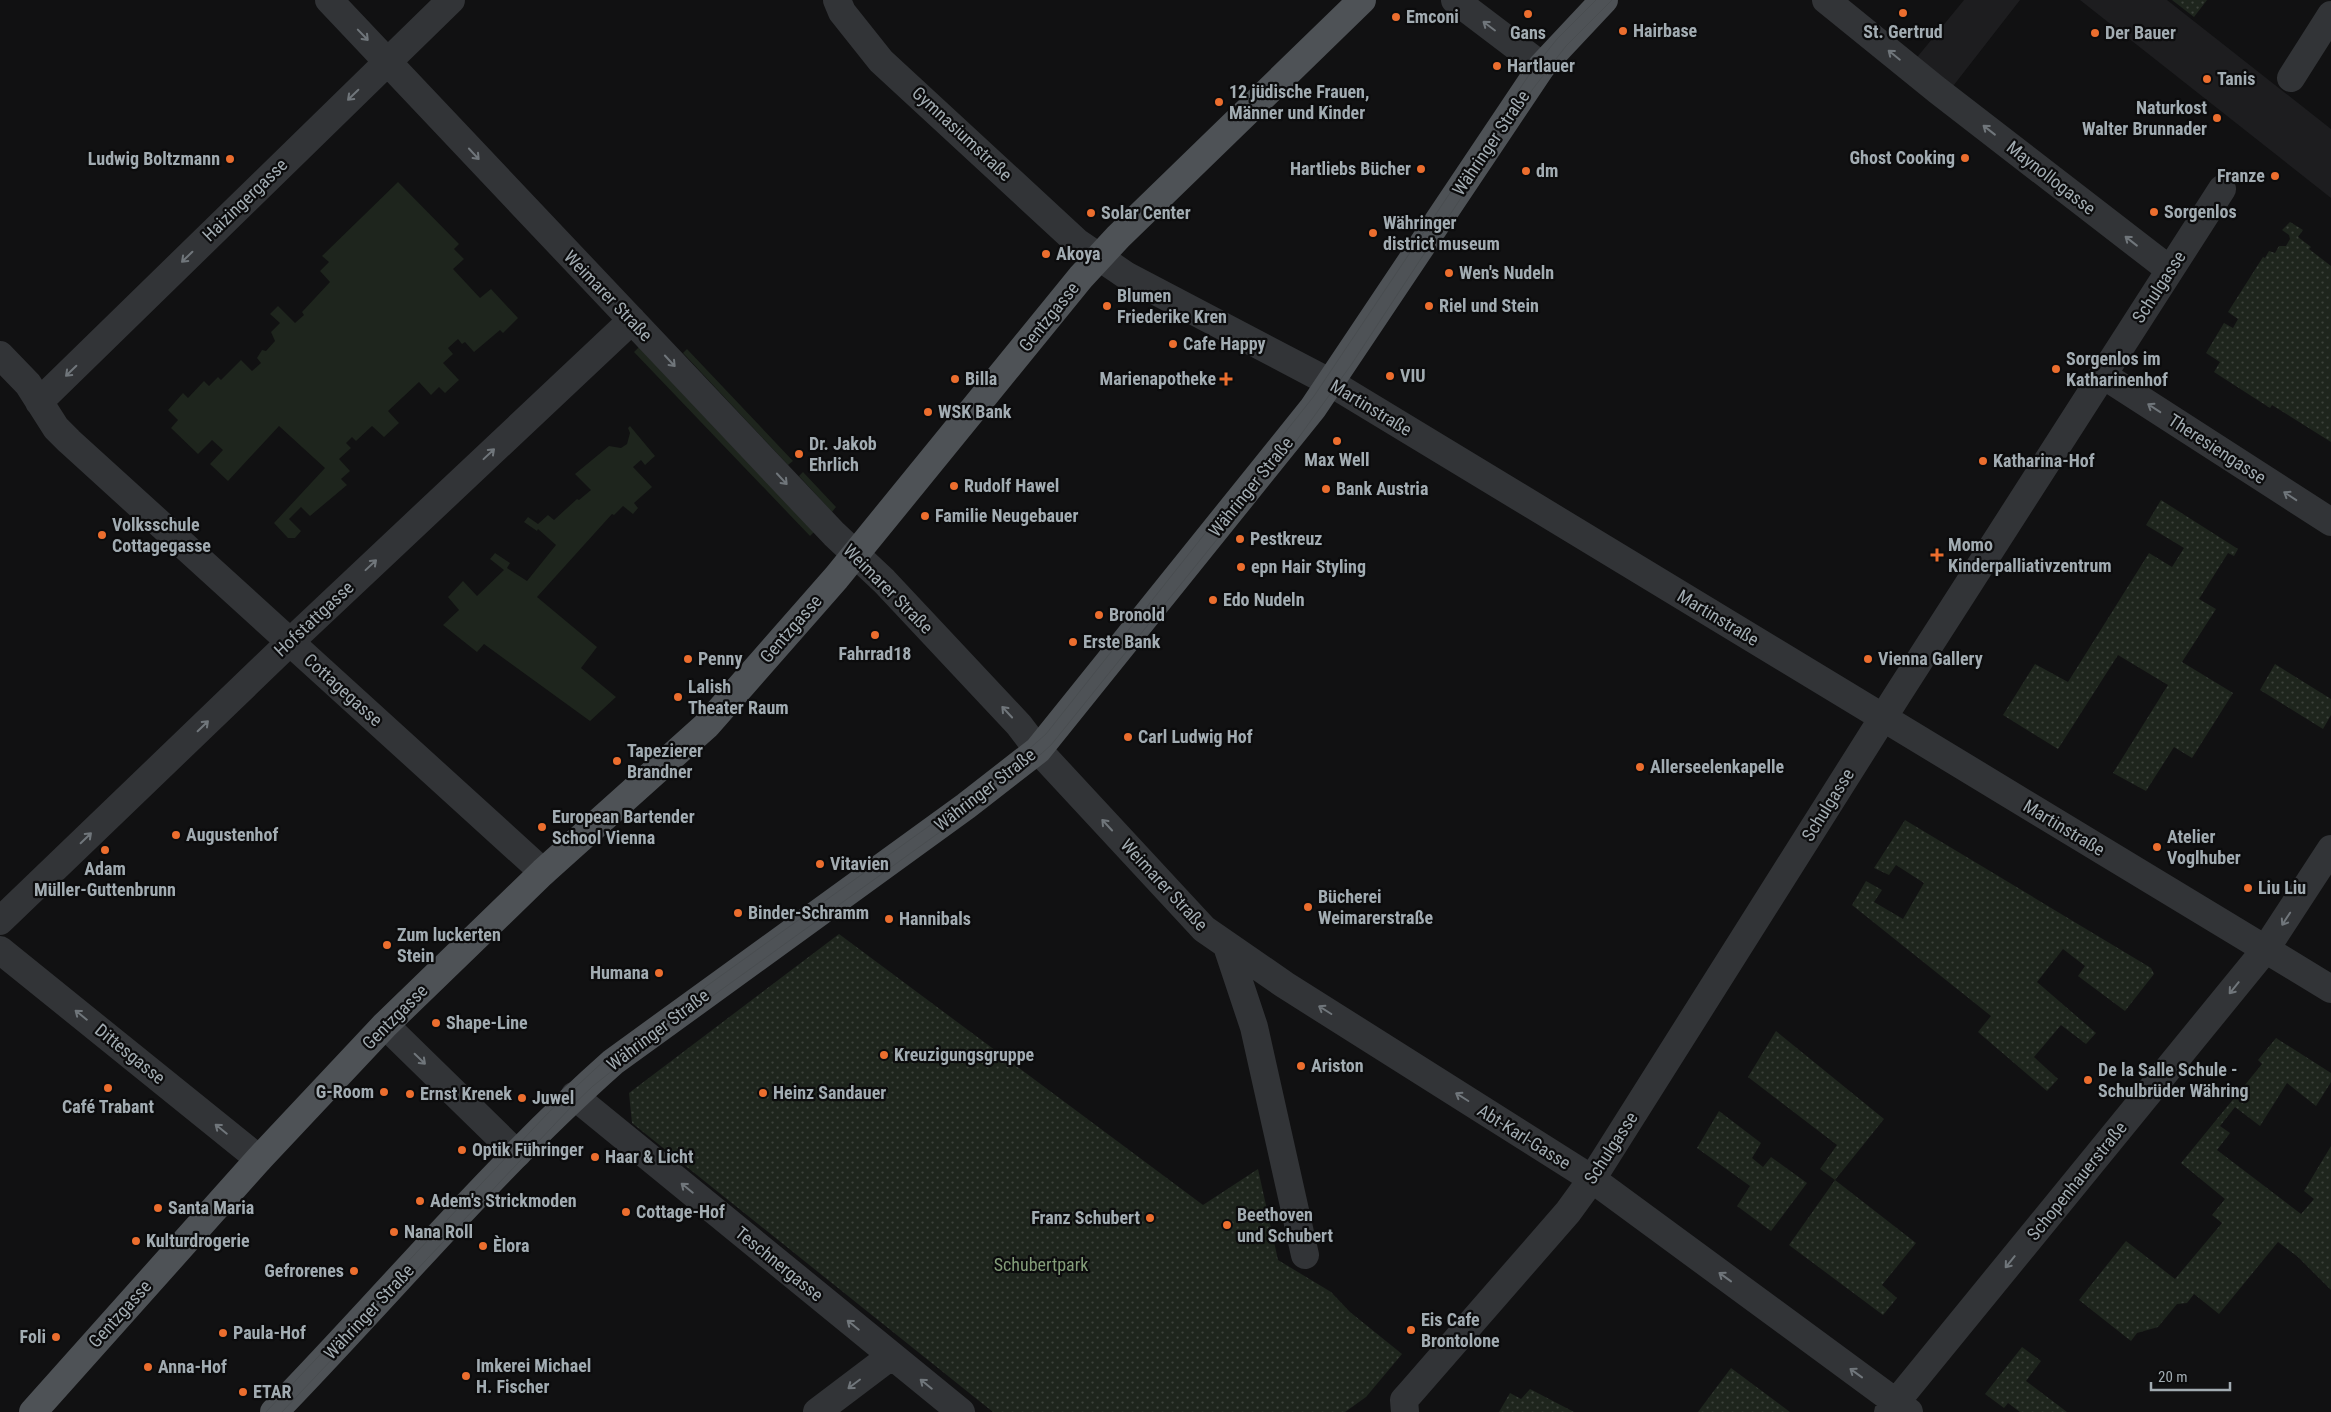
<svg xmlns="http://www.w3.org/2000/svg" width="2331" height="1412" viewBox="0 0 2331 1412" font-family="'Roboto Condensed',sans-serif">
  <defs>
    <pattern id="park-dots" width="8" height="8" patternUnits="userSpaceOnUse" patternTransform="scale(1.25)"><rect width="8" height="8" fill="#1e251d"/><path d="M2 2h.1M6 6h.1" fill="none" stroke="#3c423b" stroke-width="1.8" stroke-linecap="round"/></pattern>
  </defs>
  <rect width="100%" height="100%" fill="#111112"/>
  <!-- built -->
  <path fill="#1d1d1f" d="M 1964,0 L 2020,0 L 1950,90 L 1914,61 Z
    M 2080,0 L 2167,0 L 2331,129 L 2331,198 Z"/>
  <!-- grass -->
  <path fill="#1e251d" d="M 398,182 L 459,244 L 454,249 L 464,259 L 453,269 L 480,298 L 491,289 L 518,318 L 503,333 L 500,330 L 474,352 L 465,342 L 462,344 L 458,339 L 448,348 L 453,354 L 443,363 L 459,380 L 445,393 L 439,387 L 431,395 L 419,382 L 388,411 L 399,423 L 384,437 L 372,426 L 356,441 L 352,437 L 346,443 L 351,448 L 339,459 L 350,471 L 341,479 L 347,485 L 310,516 L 301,507 L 289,519 L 301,531 L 295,538 L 288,538 L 274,523 L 325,468 L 279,426 L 228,481 L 210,464 L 223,450 L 212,440 L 198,454 L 171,428 L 178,420 L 168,410 L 183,393 L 188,398 L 204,381 L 209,386 L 218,377 L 221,380 L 241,360 L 252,371 L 261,363 L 257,358 L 262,350 L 266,351 L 275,341 L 271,332 L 280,323 L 270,314 L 278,306 L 295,323 L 304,315 L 302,312 L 330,282 L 320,271 L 329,262 L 322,256 Z
    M 639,347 L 814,532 L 810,536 L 634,352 Z
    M 687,349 L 793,461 L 788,465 L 683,353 Z
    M 630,426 L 655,456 L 645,465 L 641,460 L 633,467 L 652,487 L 634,503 L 638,508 L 633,514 L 623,506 L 614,515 L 612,514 L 537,597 L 597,647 L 581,668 L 616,697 L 590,721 L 484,644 L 477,652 L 443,625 L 459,610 L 448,597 L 463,581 L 477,596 L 504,570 L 490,559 L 495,553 L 510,563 L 507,568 L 527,581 L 556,545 L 538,529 L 537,531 L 524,522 L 528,517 L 538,524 L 548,515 L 554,520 L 577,499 L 579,500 L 591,490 L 575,474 L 609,446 L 621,448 L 627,444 L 630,433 L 628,428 Z
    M 803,472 L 836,507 L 832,512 L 799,476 Z"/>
  <!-- park -->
  <path fill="url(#park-dots)" d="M 2172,0 L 2207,0 L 2194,17 Z
    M 2290,222 L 2303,230 L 2298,237 L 2311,247 L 2309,249 L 2331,266 L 2331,442 L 2272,405 L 2270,408 L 2214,372 L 2220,362 L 2206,353 L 2224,323 L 2233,328 L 2238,319 L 2228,312 L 2263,257 L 2265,258 L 2269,251 L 2275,253 L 2279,246 L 2286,246 L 2290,239 L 2289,235 L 2282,230 Z
    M 2161,500 L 2238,549 L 2234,556 L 2228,553 L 2199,599 L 2216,609 L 2182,662 L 2233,693 L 2192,758 L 2174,747 L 2146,791 L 2113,773 L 2168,685 L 2118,655 L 2058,749 L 2003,715 L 2035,664 L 2068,682 L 2149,553 L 2172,567 L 2184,548 L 2146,525 Z
    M 2275,664 L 2331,699 L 2331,715 L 2323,729 L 2260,690 Z
    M 1905,820 L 2151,968 L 2154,974 L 2125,1011 L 2078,976 L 2085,966 L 2063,949 L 2037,982 L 2096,1033 L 2086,1044 L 2061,1025 L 2034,1057 L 2058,1079 L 2047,1091 L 1978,1032 L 1991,1016 L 1852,905 L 1866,881 L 1882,890 L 1874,902 L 1903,919 L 1924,883 L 1896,865 L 1889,875 L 1874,868 Z
    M 839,934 L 1203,1205 L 1258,1169 L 1278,1260 L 1331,1292 L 1350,1312 L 1402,1354 L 1366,1397 L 1345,1412 L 993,1412 L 632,1123 L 629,1093 Z
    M 1776,1031 L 1884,1119 L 1835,1180 L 1916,1243 L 1882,1285 L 1897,1298 L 1883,1315 L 1789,1245 L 1835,1180 L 1820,1169 L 1837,1145 L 1748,1077 Z
    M 2276,1038 L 2331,1073 L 2331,1082 L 2316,1106 L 2287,1083 L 2260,1126 L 2235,1107 L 2220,1126 L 2230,1133 L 2217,1150 L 2301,1214 L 2314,1199 L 2304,1191 L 2331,1146 L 2331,1290 L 2298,1257 L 2278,1242 L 2219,1314 L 2194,1294 L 2187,1303 L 2177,1304 L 2158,1327 L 2137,1333 L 2131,1341 L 2079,1300 L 2126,1241 L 2175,1279 L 2222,1223 L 2212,1215 L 2225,1199 L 2181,1163 L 2262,1064 L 2258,1060 Z
    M 1719,1111 L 1761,1143 L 1752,1158 L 1763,1167 L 1771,1157 L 1807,1183 L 1771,1231 L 1737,1206 L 1750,1186 L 1697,1148 Z
    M 2022,1347 L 2041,1361 L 2026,1381 L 2067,1412 L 2020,1412 L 2008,1403 L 2004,1408 L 1985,1394 Z
    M 1731,1368 L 1790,1412 L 1698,1412 Z
    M 1530,1389 L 1574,1412 L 1499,1412 L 1510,1393 L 1521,1399 Z"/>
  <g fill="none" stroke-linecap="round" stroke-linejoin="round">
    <!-- minor -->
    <path stroke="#323437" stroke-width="28" d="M 329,0 L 834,534 L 884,581 L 1019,725 L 1038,750 L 1204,929 L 1285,985 L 1592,1179 L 1909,1412
      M 837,0 L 842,12 L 881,61 L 1077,242 L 1127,276 L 1331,383 L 2331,989
      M 1455,0 L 1542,66
      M 1826,0 L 1937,90 L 2170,270
      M 2291,78 L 2331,15
      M 0,355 L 28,384 L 56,428 L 69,441 L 543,872
      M 2103,375 L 2331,522
      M 39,402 L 451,0
      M 0,921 L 290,642 L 632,320
      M 1227,946 L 1254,1027 L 1305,1255
      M 0,950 L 259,1159
      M 385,1025 L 517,1154
      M 574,1096 L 961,1412
      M 817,1412 L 891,1356
      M 1405,1412 L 1404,1400 L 1412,1391 L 1568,1212 L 1592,1179 L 1898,694 L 2222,189
      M 1888,1412 L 2265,950 L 2331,849"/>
    <!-- major -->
    <path stroke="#4e5256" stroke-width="28" d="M 33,1412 L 259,1159 L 385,1025 L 543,872 L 707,725 L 836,578 L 1081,277 L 1118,237 L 1362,0
      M 274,1412 C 387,1296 491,1170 613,1062 L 966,806 L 1038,750 L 1313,408 L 1542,66 L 1604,0"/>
    <!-- tram -->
    <path stroke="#494d50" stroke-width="1" d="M 266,1412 L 548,1113 L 608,1057 L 968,798 L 1011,765 L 1046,734 L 1314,396 L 1533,69 L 1557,39 L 1596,0
      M 282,1412 L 572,1106 L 593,1086 L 642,1047 L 1012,780 L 1051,745 L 1294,444 L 1351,365 L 1532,90 L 1566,46 L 1612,0"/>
  </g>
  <!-- one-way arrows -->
  <defs><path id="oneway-shaft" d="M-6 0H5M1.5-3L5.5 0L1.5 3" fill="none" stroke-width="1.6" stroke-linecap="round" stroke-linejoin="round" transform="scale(1.25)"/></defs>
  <g stroke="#70767b">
    <use href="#oneway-shaft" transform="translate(1489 26) rotate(-143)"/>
    <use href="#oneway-shaft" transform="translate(363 35) rotate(46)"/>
    <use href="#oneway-shaft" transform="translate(1894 55) rotate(-141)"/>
    <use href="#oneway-shaft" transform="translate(353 95) rotate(136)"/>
    <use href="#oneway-shaft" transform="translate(1989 130) rotate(-142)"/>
    <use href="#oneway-shaft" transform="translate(474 154) rotate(47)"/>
    <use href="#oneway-shaft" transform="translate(2131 241) rotate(-142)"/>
    <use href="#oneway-shaft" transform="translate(187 257) rotate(136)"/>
    <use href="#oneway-shaft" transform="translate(670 361) rotate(47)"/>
    <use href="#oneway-shaft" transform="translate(71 371) rotate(136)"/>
    <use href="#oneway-shaft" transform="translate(2154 408) rotate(-147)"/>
    <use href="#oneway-shaft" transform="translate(489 454) rotate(-43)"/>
    <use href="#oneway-shaft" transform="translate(782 479) rotate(47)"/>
    <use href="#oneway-shaft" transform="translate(2290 496) rotate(-147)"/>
    <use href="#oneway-shaft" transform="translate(371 565) rotate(-43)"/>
    <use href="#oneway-shaft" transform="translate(1007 712) rotate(-133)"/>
    <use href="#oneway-shaft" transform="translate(203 726) rotate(-44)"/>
    <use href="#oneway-shaft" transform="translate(1107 825) rotate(-133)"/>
    <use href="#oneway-shaft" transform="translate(86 838) rotate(-44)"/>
    <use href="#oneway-shaft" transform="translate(2286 919) rotate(123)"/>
    <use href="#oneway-shaft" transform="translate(2234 988) rotate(129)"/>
    <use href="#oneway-shaft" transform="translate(1325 1010) rotate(-148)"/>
    <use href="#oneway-shaft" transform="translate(81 1015) rotate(-141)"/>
    <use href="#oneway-shaft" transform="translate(420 1059) rotate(44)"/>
    <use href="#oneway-shaft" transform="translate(1462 1097) rotate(-148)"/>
    <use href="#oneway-shaft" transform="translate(221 1129) rotate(-141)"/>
    <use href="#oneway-shaft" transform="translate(687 1188) rotate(-141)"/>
    <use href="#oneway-shaft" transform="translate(2010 1262) rotate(129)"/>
    <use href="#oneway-shaft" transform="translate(1725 1277) rotate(-144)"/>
    <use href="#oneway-shaft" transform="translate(853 1325) rotate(-141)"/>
    <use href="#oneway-shaft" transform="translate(1856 1373) rotate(-144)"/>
    <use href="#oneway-shaft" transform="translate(854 1384) rotate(143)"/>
    <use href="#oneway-shaft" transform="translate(926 1384) rotate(-141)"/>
  </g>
  <!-- markers -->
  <g fill="#ec6e2e" stroke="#0c0c0d" stroke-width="2">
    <circle cx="1903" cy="13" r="5"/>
    <circle cx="1528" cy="14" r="5"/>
    <circle cx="1396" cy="17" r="5"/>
    <circle cx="1623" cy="31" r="5"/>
    <circle cx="2095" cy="33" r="5"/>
    <circle cx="1497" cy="66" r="5"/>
    <circle cx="2207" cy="79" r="5"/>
    <circle cx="1219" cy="102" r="5"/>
    <circle cx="2217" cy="118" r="5"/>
    <circle cx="1965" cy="158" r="5"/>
    <circle cx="230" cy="159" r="5"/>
    <circle cx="1421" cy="169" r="5"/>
    <circle cx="1526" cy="171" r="5"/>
    <circle cx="2275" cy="176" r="5"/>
    <circle cx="2154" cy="212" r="5"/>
    <circle cx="1091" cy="213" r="5"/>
    <circle cx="1373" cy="233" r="5"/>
    <circle cx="1046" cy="254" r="5"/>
    <circle cx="1449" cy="273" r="5"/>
    <circle cx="1107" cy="306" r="5"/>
    <circle cx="1429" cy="306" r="5"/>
    <circle cx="1173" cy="344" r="5"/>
    <circle cx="2056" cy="369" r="5"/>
    <circle cx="1390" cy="376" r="5"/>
    <circle cx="955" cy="379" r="5"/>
    <path d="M1223.5 371.5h5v5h5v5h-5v5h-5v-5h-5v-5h5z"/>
    <circle cx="928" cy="412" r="5"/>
    <circle cx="1337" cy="441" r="5"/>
    <circle cx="799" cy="454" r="5"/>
    <circle cx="1983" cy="461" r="5"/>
    <circle cx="954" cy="486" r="5"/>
    <circle cx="1326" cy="489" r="5"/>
    <circle cx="925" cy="516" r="5"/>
    <circle cx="102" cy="535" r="5"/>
    <circle cx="1240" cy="539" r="5"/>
    <path d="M1934.5 547.5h5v5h5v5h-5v5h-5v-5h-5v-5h5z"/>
    <circle cx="1241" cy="567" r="5"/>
    <circle cx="1213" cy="600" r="5"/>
    <circle cx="1099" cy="615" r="5"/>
    <circle cx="875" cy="635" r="5"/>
    <circle cx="1073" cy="642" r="5"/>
    <circle cx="688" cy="659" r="5"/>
    <circle cx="1868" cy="659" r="5"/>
    <circle cx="678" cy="697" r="5"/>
    <circle cx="1128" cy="737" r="5"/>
    <circle cx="617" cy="761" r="5"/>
    <circle cx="1640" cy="767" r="5"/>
    <circle cx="542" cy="827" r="5"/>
    <circle cx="176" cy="835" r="5"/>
    <circle cx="2157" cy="847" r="5"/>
    <circle cx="105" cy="850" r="5"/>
    <circle cx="820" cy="864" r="5"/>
    <circle cx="2248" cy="888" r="5"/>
    <circle cx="1308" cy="907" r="5"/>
    <circle cx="738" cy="913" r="5"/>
    <circle cx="889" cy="919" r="5"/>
    <circle cx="387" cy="945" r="5"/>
    <circle cx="659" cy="973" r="5"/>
    <circle cx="436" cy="1023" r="5"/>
    <circle cx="884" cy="1055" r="5"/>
    <circle cx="1301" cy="1066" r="5"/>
    <circle cx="2088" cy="1080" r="5"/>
    <circle cx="108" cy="1088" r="5"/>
    <circle cx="384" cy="1092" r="5"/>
    <circle cx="763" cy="1093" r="5"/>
    <circle cx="410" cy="1094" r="5"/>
    <circle cx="522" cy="1098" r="5"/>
    <circle cx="462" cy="1150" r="5"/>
    <circle cx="595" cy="1157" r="5"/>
    <circle cx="420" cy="1201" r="5"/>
    <circle cx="158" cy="1208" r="5"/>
    <circle cx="626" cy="1212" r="5"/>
    <circle cx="1150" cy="1218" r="5"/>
    <circle cx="1227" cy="1225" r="5"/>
    <circle cx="394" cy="1232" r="5"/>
    <circle cx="136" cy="1241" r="5"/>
    <circle cx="483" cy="1246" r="5"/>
    <circle cx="354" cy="1271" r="5"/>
    <circle cx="1411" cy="1330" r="5"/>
    <circle cx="223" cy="1333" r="5"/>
    <circle cx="56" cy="1337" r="5"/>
    <circle cx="148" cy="1367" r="5"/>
    <circle cx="466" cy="1376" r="5"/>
    <circle cx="243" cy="1392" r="5"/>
  </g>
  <g text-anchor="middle" stroke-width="4.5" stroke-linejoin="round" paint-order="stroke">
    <!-- poi labels -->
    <g font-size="18" font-weight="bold" fill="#a2acb2" stroke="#0c0c0d" text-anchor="start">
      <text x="1406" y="23">Emconi</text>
      <text x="1633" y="37">Hairbase</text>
      <text x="1903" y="38" text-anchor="middle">St. Gertrud</text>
      <text x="1528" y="39" text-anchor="middle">Gans</text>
      <text x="2105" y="39">Der Bauer</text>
      <text x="1507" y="72">Hartlauer</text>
      <text x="2217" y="85">Tanis</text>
      <text x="1229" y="98">12 jüdische Frauen,<tspan x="1229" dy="21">Männer und Kinder</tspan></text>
      <text x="2207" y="114" text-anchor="end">Naturkost<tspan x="2207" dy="21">Walter Brunnader</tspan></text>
      <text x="1955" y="164" text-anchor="end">Ghost Cooking</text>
      <text x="220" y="165" text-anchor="end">Ludwig Boltzmann</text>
      <text x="1411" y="175" text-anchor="end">Hartliebs Bücher</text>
      <text x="1536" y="177">dm</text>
      <text x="2265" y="182" text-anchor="end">Franze</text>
      <text x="2164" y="218">Sorgenlos</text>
      <text x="1101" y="219">Solar Center</text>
      <text x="1383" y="229">Währinger<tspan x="1383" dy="21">district museum</tspan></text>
      <text x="1056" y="260">Akoya</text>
      <text x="1459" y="279">Wen's Nudeln</text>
      <text x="1117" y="302">Blumen<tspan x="1117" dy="21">Friederike Kren</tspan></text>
      <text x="1439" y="312">Riel und Stein</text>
      <text x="1183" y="350">Cafe Happy</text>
      <text x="2066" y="365">Sorgenlos im<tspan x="2066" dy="21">Katharinenhof</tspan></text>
      <text x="1400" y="382">VIU</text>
      <text x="965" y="385">Billa</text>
      <text x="1216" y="385" text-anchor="end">Marienapotheke</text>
      <text x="938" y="418">WSK Bank</text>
      <text x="809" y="450">Dr. Jakob<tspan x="809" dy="21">Ehrlich</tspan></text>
      <text x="1337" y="466" text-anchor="middle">Max Well</text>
      <text x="1993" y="467">Katharina-Hof</text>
      <text x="964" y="492">Rudolf Hawel</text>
      <text x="1336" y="495">Bank Austria</text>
      <text x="935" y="522">Familie Neugebauer</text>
      <text x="112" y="531">Volksschule<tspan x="112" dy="21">Cottagegasse</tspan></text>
      <text x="1250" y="545">Pestkreuz</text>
      <text x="1948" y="551">Momo<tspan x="1948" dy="21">Kinderpalliativzentrum</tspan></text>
      <text x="1251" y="573">epn Hair Styling</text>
      <text x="1223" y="606">Edo Nudeln</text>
      <text x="1109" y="621">Bronold</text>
      <text x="1083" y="648">Erste Bank</text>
      <text x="875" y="660" text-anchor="middle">Fahrrad18</text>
      <text x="698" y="665">Penny</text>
      <text x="1878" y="665">Vienna Gallery</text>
      <text x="688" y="693">Lalish<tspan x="688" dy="21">Theater Raum</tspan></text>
      <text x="1138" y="743">Carl Ludwig Hof</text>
      <text x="627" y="757">Tapezierer<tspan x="627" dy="21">Brandner</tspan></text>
      <text x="1650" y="773">Allerseelenkapelle</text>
      <text x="552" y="823">European Bartender<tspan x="552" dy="21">School Vienna</tspan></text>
      <text x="186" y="841">Augustenhof</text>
      <text x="2167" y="843">Atelier<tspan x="2167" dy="21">Voglhuber</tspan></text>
      <text x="830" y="870">Vitavien</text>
      <text x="105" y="875" text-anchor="middle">Adam<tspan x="105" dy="21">Müller-Guttenbrunn</tspan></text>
      <text x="2258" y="894">Liu Liu</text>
      <text x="1318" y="903">Bücherei<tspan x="1318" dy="21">Weimarerstraße</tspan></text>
      <text x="748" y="919">Binder-Schramm</text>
      <text x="899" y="925">Hannibals</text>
      <text x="397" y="941">Zum luckerten<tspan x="397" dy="21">Stein</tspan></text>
      <text x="649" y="979" text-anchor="end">Humana</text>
      <text x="446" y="1029">Shape-Line</text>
      <text x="894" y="1061">Kreuzigungsgruppe</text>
      <text x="1311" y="1072">Ariston</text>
      <text x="2098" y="1076">De la Salle Schule -<tspan x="2098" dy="21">Schulbrüder Währing</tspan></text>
      <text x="374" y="1098" text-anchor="end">G-Room</text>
      <text x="773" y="1099">Heinz Sandauer</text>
      <text x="420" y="1100">Ernst Krenek</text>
      <text x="532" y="1104">Juwel</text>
      <text x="108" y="1113" text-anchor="middle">Café Trabant</text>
      <text x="472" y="1156">Optik Führinger</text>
      <text x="605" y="1163">Haar &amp; Licht</text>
      <text x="430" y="1207">Adem's Strickmoden</text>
      <text x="168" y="1214">Santa Maria</text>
      <text x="636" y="1218">Cottage-Hof</text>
      <text x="1237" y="1221">Beethoven<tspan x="1237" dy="21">und Schubert</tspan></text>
      <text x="1140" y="1224" text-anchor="end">Franz Schubert</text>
      <text x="404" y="1238">Nana Roll</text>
      <text x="146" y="1247">Kulturdrogerie</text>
      <text x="493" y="1252">Èlora</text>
      <text x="344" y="1277" text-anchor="end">Gefrorenes</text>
      <text x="1421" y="1326">Eis Cafe<tspan x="1421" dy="21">Brontolone</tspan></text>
      <text x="233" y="1339">Paula-Hof</text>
      <text x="46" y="1343" text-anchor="end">Foli</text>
      <text x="476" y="1372">Imkerei Michael<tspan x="476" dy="21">H. Fischer</tspan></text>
      <text x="158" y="1373">Anna-Hof</text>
      <text x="253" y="1398">ETAR</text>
    </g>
    <!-- street labels -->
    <g font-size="18" fill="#a2acb2" stroke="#0c0c0d">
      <text transform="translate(962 134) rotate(43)" y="6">Gymnasiumstraße</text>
      <text transform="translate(1491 143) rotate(-56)" y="6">Währinger Straße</text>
      <text transform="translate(2051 178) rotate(38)" y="6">Maynollogasse</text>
      <text transform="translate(245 200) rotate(-44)" y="6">Haizingergasse</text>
      <text transform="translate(2159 287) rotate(-57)" y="6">Schulgasse</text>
      <text transform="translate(608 296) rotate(46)" y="6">Weimarer Straße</text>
      <text transform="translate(1049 317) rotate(-51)" y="6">Gentzgasse</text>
      <text transform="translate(1371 408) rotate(31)" y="6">Martinstraße</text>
      <text transform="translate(2217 449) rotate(33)" y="6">Theresiengasse</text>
      <text transform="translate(1251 487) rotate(-51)" y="6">Währinger Straße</text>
      <text transform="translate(888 589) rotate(45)" y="6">Weimarer Straße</text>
      <text transform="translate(1718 618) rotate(31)" y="6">Martinstraße</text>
      <text transform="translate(314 619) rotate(-43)" y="6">Hofstattgasse</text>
      <text transform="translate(791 629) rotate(-49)" y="6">Gentzgasse</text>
      <text transform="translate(343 690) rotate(42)" y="6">Cottagegasse</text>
      <text transform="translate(985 790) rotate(-38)" y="6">Währinger Straße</text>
      <text transform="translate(1828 805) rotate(-58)" y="6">Schulgasse</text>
      <text transform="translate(2064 828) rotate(31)" y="6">Martinstraße</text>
      <text transform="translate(1164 885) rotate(47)" y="6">Weimarer Straße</text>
      <text transform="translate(395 1017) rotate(-45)" y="6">Gentzgasse</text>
      <text transform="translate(658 1030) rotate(-37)" y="6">Währinger Straße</text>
      <text transform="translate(130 1054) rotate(39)" y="6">Dittesgasse</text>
      <text transform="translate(1524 1137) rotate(32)" y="6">Abt-Karl-Gasse</text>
      <text transform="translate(1611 1148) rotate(-57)" y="6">Schulgasse</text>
      <text transform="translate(2077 1181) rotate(-51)" y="6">Schopenhauerstraße</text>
      <text transform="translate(779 1264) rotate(39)" y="6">Teschnergasse</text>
      <text transform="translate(369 1312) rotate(-47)" y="6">Währinger Straße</text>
      <text transform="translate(120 1314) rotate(-48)" y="6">Gentzgasse</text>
    </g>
    <!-- park labels -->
    <g font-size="18" fill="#839d79" stroke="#0c0c0d">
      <text x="1041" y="1271">Schubertpark</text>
    </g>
  </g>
  <!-- scale -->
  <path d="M2151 1382v8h79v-8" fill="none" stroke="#a2acb2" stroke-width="2.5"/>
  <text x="2158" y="1382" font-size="15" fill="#a2acb2" stroke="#0c0c0d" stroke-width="4" paint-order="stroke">20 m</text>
</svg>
